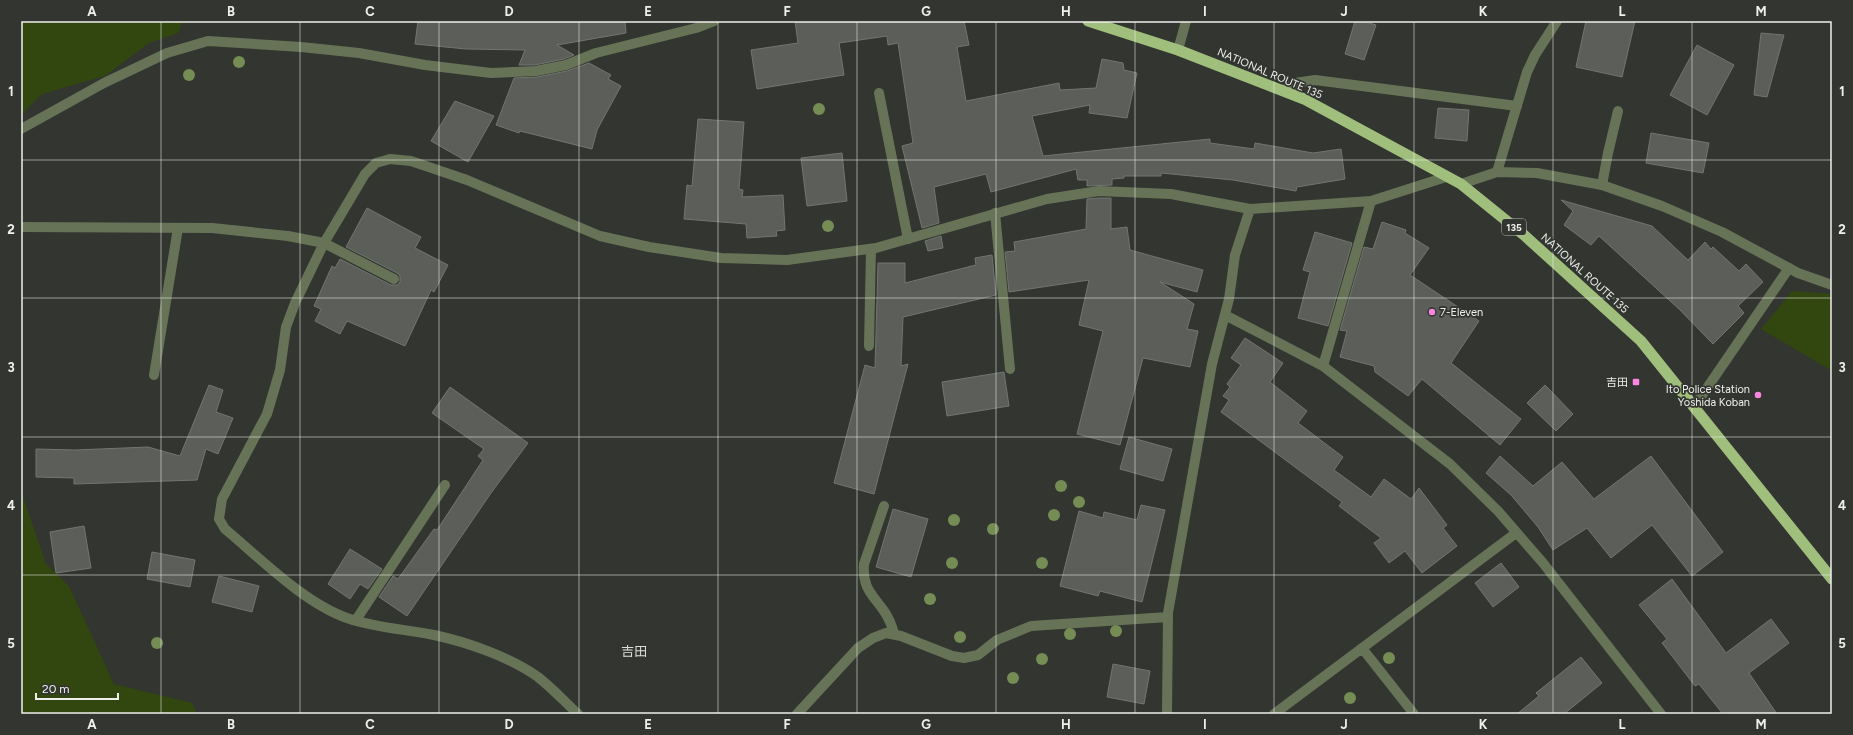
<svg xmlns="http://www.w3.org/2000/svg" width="1853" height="735" viewBox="0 0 1853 735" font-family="Figtree,'Noto Sans JP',sans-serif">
  <rect width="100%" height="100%" fill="#323530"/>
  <!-- green -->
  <path fill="#32470f" d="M 21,21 L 183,21 L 178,33 L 149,43 L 105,76 L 42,94 L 21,115 Z
    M 1792,291 L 1832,294 L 1832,371 L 1761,329 Z
    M 21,491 L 46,564 L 69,586 L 114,684 L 192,703 L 197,714 L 21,714 Z"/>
  <!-- building -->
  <path fill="#5c5e59" stroke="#727570" d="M 418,21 L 625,21 L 626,33 L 557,45 L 574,55 L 564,59 L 535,65 L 519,65 L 525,50 L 466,49 L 415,44 Z
    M 795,21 L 964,21 L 969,45 L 957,47 L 966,101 L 1059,83 L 1060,90 L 1096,88 L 1102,59 L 1123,63 L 1124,70 L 1137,73 L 1127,118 L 1089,113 L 1090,105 L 1032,116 L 1043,156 L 1210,139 L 1210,143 L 1254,149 L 1255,143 L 1313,153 L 1341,149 L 1345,179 L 1297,187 L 1296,191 L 1233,180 L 1161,173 L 1161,176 L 1124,176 L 1124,178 L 1112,179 L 1112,185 L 1087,186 L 1087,180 L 1078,180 L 1076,169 L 991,192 L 986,174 L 934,187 L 939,223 L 922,228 L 902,146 L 913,143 L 898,43 L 888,45 L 887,36 L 839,43 L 844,75 L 757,89 L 751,50 L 798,43 Z
    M 1355,21 L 1363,21 L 1376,25 L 1364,60 L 1345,54 Z
    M 1586,21 L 1635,21 L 1622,77 L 1576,67 Z
    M 1761,33 L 1784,35 L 1767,97 L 1754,95 Z
    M 1697,45 L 1734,65 L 1707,115 L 1670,95 Z
    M 589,63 L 611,75 L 608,79 L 621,86 L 597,130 L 592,149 L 520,131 L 519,133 L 496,125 L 514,78 L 537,77 L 567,71 Z
    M 455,101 L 494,116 L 468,162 L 431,141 Z
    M 1438,108 L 1469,110 L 1467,141 L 1435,138 Z
    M 698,119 L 744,122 L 739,189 L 743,190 L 742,197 L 783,195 L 785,230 L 776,231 L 777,236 L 747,238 L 746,224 L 684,219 L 687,185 L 692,186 Z
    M 1651,133 L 1709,143 L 1703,173 L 1646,163 Z
    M 842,153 L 847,201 L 807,206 L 801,158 Z
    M 1099,198 L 1111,198 L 1111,229 L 1127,227 L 1130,250 L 1203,270 L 1197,292 L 1160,282 L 1194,304 L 1187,329 L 1198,331 L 1190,367 L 1143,358 L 1120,445 L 1077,434 L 1103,331 L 1079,325 L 1089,280 L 1009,292 L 1005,252 L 1015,251 L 1014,242 L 1086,229 L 1087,199 Z
    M 1561,200 L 1652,226 L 1688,260 L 1705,242 L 1711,249 L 1713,247 L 1739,271 L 1746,264 L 1763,282 L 1738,306 L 1744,313 L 1713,344 L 1680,310 L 1599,236 L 1591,245 L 1564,225 L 1573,211 Z
    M 367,208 L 421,237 L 415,248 L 448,265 L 434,292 L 431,290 L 405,346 L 347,321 L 340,334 L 315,321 L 321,309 L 314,306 L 332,266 L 335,268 L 340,259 L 391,285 L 397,285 L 400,282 L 400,276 L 397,273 L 346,247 Z
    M 1382,222 L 1406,230 L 1405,233 L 1429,248 L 1410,275 L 1479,321 L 1451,363 L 1521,419 L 1500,445 L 1422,379 L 1408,396 L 1375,372 L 1374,366 L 1340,357 L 1347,331 L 1340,330 L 1364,247 L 1373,249 Z
    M 1315,232 L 1352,243 L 1328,326 L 1298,318 L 1310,272 L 1303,270 Z
    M 941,236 L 943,248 L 928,251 L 925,241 Z
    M 992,255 L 996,295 L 903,317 L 901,366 L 908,364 L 874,494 L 834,483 L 865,365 L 875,368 L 878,263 L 905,263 L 905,283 L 976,265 L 975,258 Z
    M 1245,338 L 1283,363 L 1270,382 L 1307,411 L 1298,423 L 1343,457 L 1334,470 L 1371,497 L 1384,479 L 1411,499 L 1419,488 L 1447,525 L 1443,528 L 1457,546 L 1422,573 L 1405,551 L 1389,563 L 1374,543 L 1381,538 L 1339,506 L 1342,502 L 1221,412 L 1229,400 L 1223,396 L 1230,387 L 1227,384 L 1241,365 L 1231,358 Z
    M 1004,372 L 1009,406 L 947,416 L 942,382 Z
    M 209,385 L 223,390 L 216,412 L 233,418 L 218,454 L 206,449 L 197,480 L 74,484 L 74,478 L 36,477 L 36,449 L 75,450 L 148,447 L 180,456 Z
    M 1545,385 L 1573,414 L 1556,431 L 1527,403 Z
    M 450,387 L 528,443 L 491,493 L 407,616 L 379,597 L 393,576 L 398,579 L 434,529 L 437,530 L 483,460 L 478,456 L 484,449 L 432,413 Z
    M 1129,437 L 1172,449 L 1163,481 L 1120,469 Z
    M 1500,456 L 1533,486 L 1562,462 L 1594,499 L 1651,456 L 1723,552 L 1692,576 L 1652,525 L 1611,558 L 1587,528 L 1553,550 L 1538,527 L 1511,495 L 1486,473 Z
    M 1141,505 L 1165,510 L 1142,602 L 1100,591 L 1098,596 L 1060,586 L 1079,511 L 1103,518 L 1104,512 L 1137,520 Z
    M 893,509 L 928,519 L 911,577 L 876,567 Z
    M 84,526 L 91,568 L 56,573 L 50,532 Z
    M 350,549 L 382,569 L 368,589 L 360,584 L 350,599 L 328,584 Z
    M 152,552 L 195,560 L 190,587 L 147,579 Z
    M 1501,563 L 1519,587 L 1493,607 L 1475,583 Z
    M 219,576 L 259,586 L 252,612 L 212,602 Z
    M 1672,579 L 1726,653 L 1771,619 L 1789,643 L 1749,673 L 1777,714 L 1723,714 L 1699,684 L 1695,686 L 1662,643 L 1667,639 L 1639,605 Z
    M 1581,657 L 1602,683 L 1564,714 L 1517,714 L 1539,696 L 1536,693 Z
    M 1113,664 L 1150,671 L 1144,704 L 1107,697 Z"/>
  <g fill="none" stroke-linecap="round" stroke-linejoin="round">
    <!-- service -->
    <path stroke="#667357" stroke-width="10" d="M 1178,50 L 1186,21
      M 1283,91 L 1295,83 L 1315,80 L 1517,106
      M 879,93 L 908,239
      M 1602,185 L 1608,153 L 1618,111
      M 995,213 L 1010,369
      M 324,243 L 394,279
      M 869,346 L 871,249
      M 154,375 L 178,228
      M 884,506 L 864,564 C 862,588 872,594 884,611 C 889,618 892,626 894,634
      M 356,620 L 445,485"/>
    <!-- minor -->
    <path stroke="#667357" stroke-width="10" d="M 21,129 L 104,83 L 167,53 L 208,41 L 301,47 L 359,53 L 425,65 L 491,73 L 536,71 L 566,65 L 596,53 L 696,28 L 714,21
      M 1497,172 L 1527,72 L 1535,55 L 1557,21
      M 21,227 L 212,228 L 288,236 L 324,243 L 365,174 L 376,163 L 390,159 L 411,161 L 467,180 L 600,236 L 649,247 L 721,258 L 787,260 L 876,248 L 1047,199 L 1099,191 L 1171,194 L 1250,209
      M 324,243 L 295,303 L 286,327 L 280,370 L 267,414 L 222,499 L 219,519 L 225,529 C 260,558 304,603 347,618 C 375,628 405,629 434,635 C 467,642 510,657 538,677 C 552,688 565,702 578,714
      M 1225,315 L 1323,366 L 1450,464 L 1498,511 L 1543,563 L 1661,714
      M 1323,366 L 1371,201
      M 1694,407 L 1789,268
      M 1362,648 L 1414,714
      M 797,714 L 858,648 L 873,638 L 886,633 L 901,636 L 952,656 L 964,658 L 978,655 L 997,640 L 1031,626 L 1168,617
      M 1167,714 L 1168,613 L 1212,364 L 1229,299 L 1235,255 L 1250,209 L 1371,201 L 1446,177
      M 1274,714 L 1516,533"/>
    <!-- tertiary -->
    <path stroke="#667357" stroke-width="10" d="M 1461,184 L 1497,172 L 1537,173 L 1602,185 L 1662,206 L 1722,232 L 1798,273 L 1832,285"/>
    <!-- trunk -->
    <path stroke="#a0be7c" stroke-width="11" d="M 1088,21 L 1178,50 L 1304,99 L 1461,184 L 1524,235 L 1641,341 L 1832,579"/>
  </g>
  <!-- trees -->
  <g fill="#758c55">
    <circle cx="239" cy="62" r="6"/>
    <circle cx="189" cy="75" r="6"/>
    <circle cx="819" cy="109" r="6"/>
    <circle cx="828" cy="226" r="6"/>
    <circle cx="1061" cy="486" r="6"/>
    <circle cx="1079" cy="502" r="6"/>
    <circle cx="1054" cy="515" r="6"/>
    <circle cx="954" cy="520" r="6"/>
    <circle cx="993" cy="529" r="6"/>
    <circle cx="952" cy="563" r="6"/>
    <circle cx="1042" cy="563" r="6"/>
    <circle cx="930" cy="599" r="6"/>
    <circle cx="1116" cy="631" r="6"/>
    <circle cx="1070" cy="634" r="6"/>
    <circle cx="960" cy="637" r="6"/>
    <circle cx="157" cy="643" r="6"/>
    <circle cx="1389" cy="658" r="6"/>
    <circle cx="1042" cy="659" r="6"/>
    <circle cx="1013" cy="678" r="6"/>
    <circle cx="1350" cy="698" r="6"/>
  </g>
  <!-- grid -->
  <path fill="none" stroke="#eff0ed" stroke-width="1" stroke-opacity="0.55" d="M 161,21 L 161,714M 300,21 L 300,714M 439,21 L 439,714M 579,21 L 579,714M 718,21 L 718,714M 857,21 L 857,714M 996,21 L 996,714M 1135,21 L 1135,714M 1274,21 L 1274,714M 1414,21 L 1414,714M 1553,21 L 1553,714M 1692,21 L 1692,714M 21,160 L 1832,160M 21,298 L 1832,298M 21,437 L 1832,437M 21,575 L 1832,575"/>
  <!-- markers -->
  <g fill="#fe85df" stroke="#323530" stroke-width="1.5">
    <circle cx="1432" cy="312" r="4"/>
    <rect x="1632" y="378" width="8" height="8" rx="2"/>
    <circle cx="1758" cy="395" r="4"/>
  </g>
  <g text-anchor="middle" stroke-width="3.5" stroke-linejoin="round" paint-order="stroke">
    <!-- shield labels -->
    <rect fill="#323530" stroke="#b6b8b4" stroke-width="1" x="1502" y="219" width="24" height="16" rx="3"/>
    <g font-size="10" font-weight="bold" fill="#eff0ed">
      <text x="1514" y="231">135</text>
    </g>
    <!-- street labels -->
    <g font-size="11" fill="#eff0ed" stroke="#323530">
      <text transform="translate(1270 73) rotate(23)" y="4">NATIONAL ROUTE 135</text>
      <text transform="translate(1585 273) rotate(42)" y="4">NATIONAL ROUTE 135</text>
    </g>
    <!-- poi labels -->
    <g font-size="11" fill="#eff0ed" stroke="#323530" text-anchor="end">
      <text x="1440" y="316" text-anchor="start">7-Eleven</text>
      <text x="1628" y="386">吉田</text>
      <text x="1750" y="393">Ito Police Station<tspan x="1750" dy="13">Yoshida Koban</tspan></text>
    </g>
    <!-- quarter labels -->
    <g font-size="13" fill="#dcdfd9" stroke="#323530">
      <text x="634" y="656">吉田</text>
    </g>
  </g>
  <!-- border -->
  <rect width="1853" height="735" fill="none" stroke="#323530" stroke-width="44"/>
  <!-- scale -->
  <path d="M36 693v6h82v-6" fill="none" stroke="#eff0ed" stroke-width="2"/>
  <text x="42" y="693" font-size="12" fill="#eff0ed" stroke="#323530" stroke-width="3" paint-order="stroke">20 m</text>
  <rect x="22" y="22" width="1809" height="691" fill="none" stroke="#eff0ed" stroke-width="1.5"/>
  <g font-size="13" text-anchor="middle" font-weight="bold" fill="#eff0ed">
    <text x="92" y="16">A</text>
    <text x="231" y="16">B</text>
    <text x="370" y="16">C</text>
    <text x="509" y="16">D</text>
    <text x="648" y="16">E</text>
    <text x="787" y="16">F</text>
    <text x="926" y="16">G</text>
    <text x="1066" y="16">H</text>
    <text x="1205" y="16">I</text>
    <text x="1344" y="16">J</text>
    <text x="1483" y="16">K</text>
    <text x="1622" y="16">L</text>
    <text x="1761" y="16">M</text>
    <text x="11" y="96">1</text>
    <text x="1842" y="96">1</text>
    <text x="11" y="234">2</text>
    <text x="1842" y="234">2</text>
    <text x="11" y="372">3</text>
    <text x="1842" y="372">3</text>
    <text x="11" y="510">4</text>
    <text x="1842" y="510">4</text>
    <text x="11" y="648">5</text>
    <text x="1842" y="648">5</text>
    <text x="92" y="729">A</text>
    <text x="231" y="729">B</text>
    <text x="370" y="729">C</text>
    <text x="509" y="729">D</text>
    <text x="648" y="729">E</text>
    <text x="787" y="729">F</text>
    <text x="926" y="729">G</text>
    <text x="1066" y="729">H</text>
    <text x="1205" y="729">I</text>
    <text x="1344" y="729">J</text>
    <text x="1483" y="729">K</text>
    <text x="1622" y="729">L</text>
    <text x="1761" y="729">M</text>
  </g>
</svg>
